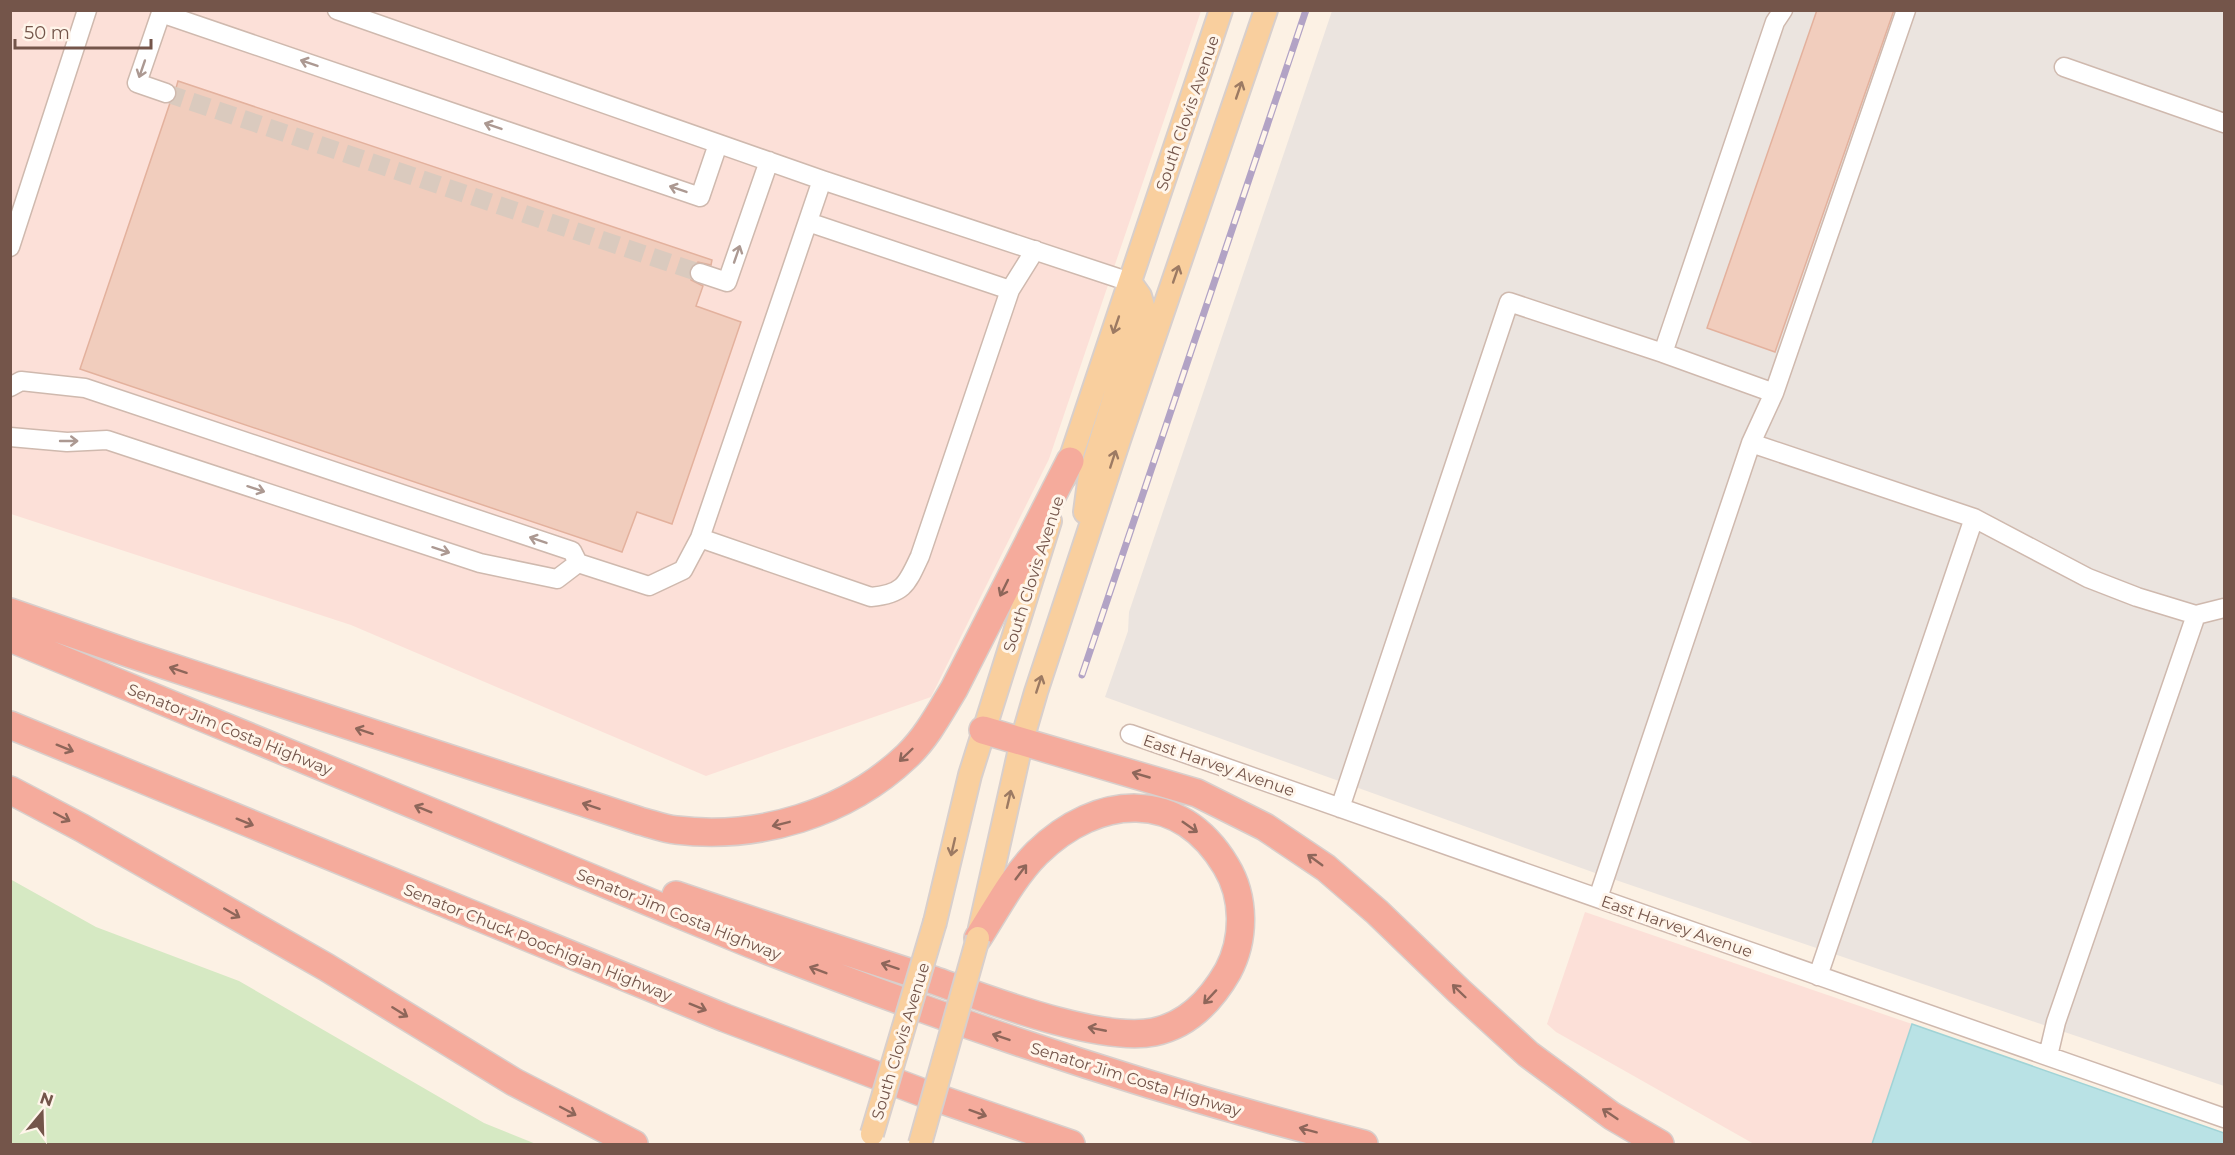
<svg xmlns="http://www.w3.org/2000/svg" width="2235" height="1155" viewBox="0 0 2235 1155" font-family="Montserrat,sans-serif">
  <rect width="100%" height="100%" fill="#fcf1e4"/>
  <!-- commercial -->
  <path fill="#fce0d8" d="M 11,11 L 1201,11 L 1049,459 L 931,697 L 706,776 L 351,625 L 11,514 Z
    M 1585,912 L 1912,1024 L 1872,1144 L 1754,1144 L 1556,1032 L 1547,1024 Z"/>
  <!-- industrial -->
  <path fill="#ebe4df" d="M 1332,11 L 2224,11 L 2224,1086 L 1598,874 L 1105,697 L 1128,631 L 1129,612 Z"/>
  <!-- green -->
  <path fill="#d6e9c3" d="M 10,879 L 96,927 L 239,981 L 484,1123 L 536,1144 L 11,1144 Z"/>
  <!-- water -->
  <path fill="#b9e2e5" stroke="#a0d3d6" stroke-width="1.5" d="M 1912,1024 L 2224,1133 L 2224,1144 L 1872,1144 Z"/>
  <!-- building -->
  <path fill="#f1cdbd" stroke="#e3b19d" stroke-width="1.5" d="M 1817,10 L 1894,10 L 1775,352 L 1707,328 Z
    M 178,81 L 712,260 L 711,265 L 698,262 L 690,269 L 691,280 L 703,286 L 696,306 L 741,322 L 672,524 L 637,512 L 622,552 L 80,369 L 170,103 L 177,96 L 176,88 Z"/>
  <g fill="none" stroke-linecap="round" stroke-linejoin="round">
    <!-- minor-tunnel -->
    <path stroke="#dacabe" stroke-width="18" stroke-dasharray="18 9" stroke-linecap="butt" d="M 166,93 L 700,273"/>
    <!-- minor casing -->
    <g stroke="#cfb9ae" stroke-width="21">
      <path id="minor" d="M 337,10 L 822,180 L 1130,282
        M 1783,10 L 1775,22 L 1663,353 L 1774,393 L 1906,10
        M 2064,67 L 2224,123
        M 166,93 L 137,83 L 161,13 L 700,197 L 718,144
        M 808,222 L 1010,290 L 920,556 C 907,584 904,594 871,597 L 700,538 L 822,180
        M 10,247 L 87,10
        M 700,273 L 727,282 L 769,161
        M 1010,290 L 1035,250
        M 10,387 L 21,381 L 85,388 L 572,551 L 578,563 L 557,579 L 480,563 L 107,440 L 67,442 L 10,437
        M 1774,393 L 1751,443 L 1974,518 L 2088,578 L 2137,597 L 2196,615 L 2224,608
        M 578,563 L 649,586 L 683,570 L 700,538
        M 1130,734 L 2224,1118
        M 1340,808 L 1509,302 L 1663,353
        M 1598,898 L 1751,443
        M 1818,976 L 1974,518
        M 2048,1056 L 2056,1022 L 2196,615"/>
    </g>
    <!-- major casing -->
    <g stroke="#d8cfcc" stroke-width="26">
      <path id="major" d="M 1064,478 L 1221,10
        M 1085,512 L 1090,475 L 1143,306 L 1140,296 L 1130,282
        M 935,922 L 970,775 L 1050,521
        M 980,928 L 1022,740 L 1036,692 L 1119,440 L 1266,10"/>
    </g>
    <!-- highway casing -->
    <g stroke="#d8cfcc" stroke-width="30">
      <path id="highway" d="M 10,612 L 131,654 L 640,821 C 652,824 664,829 676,830 C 759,840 846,814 907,756 C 927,737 940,712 954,689 L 1070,461
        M 10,638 L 751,944 C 952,1023 1155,1092 1364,1144
        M 10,725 L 725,1018 L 934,1097 L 1071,1144
        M 983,730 L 1197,793 L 1265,827 L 1326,868 L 1377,912 L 1459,991 L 1528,1054 L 1612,1116 L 1660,1144
        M 10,790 L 82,828 L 326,967 L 514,1082 L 634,1144
        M 676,895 C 761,924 847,952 933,980 C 987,999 1100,1043 1154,1032 C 1188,1025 1212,999 1228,971 C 1245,939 1245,897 1226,866 C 1179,788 1098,794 1037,853 C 1013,877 996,910 978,938"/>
    </g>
    <!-- minor -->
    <use href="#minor" stroke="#fff" stroke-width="18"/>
    <!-- major -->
    <use href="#major" stroke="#f9cf9e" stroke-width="22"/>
    <!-- highway -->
    <use href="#highway" stroke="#f5ab9c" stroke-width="27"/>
    <!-- rail casing -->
    <g stroke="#b2a3c5" stroke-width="7">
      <path id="rail" d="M 1082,675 L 1306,10"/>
    </g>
    <!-- rail -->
    <use href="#rail" stroke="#fff5ea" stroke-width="4.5" stroke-dasharray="14" stroke-linecap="butt"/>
    <!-- major-bridge casing -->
    <g stroke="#d8cfcc" stroke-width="26" stroke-linecap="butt">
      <path id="major-bridge" d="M 872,1134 L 935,922
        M 920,1144 L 978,938"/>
    </g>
    <!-- major-bridge -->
    <use href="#major-bridge" stroke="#f9cf9e" stroke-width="22"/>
  </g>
  <!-- one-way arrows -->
  <defs><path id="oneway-shaft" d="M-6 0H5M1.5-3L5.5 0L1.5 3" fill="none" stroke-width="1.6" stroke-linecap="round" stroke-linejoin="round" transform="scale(1.5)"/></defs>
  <g stroke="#ac9992">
    <use href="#oneway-shaft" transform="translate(309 63) rotate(-161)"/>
    <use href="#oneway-shaft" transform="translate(142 69) rotate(109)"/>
    <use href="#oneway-shaft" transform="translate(493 126) rotate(-161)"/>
    <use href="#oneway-shaft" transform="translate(678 189) rotate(-161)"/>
    <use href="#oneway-shaft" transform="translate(737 254) rotate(-71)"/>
    <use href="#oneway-shaft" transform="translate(69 441)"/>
    <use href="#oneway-shaft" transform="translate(256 489) rotate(18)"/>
    <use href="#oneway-shaft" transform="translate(538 540) rotate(-161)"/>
    <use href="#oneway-shaft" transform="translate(441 550) rotate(18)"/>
  </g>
  <g stroke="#9c7a63">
    <use href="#oneway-shaft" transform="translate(1239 90) rotate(-71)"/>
    <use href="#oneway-shaft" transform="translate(1176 274) rotate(-71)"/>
    <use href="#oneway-shaft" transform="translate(1116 325) rotate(109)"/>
    <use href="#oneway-shaft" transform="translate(1113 459) rotate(-72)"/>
    <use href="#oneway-shaft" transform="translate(1039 684) rotate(-72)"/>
    <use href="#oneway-shaft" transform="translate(1009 799) rotate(-77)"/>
    <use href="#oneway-shaft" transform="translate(953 847) rotate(103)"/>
  </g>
  <g stroke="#8e665a">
    <use href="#oneway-shaft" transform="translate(1004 588) rotate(116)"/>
    <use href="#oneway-shaft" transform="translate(178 670) rotate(-162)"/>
    <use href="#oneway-shaft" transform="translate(364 731) rotate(-162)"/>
    <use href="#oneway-shaft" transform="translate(65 748) rotate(22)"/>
    <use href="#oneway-shaft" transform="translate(906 755) rotate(136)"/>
    <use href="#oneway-shaft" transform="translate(1141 775) rotate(-164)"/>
    <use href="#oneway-shaft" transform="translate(591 806) rotate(-162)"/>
    <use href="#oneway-shaft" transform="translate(423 809) rotate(-158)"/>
    <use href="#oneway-shaft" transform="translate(62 817) rotate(28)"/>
    <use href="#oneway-shaft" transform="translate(245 822) rotate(22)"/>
    <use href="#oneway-shaft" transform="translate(781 824) rotate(166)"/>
    <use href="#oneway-shaft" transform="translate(1190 827) rotate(35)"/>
    <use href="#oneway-shaft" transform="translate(1315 860) rotate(-144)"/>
    <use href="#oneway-shaft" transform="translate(1021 872) rotate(-53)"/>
    <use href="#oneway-shaft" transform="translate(232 913) rotate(30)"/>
    <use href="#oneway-shaft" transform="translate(890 966) rotate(-162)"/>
    <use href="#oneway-shaft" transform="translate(818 970) rotate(-159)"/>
    <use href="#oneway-shaft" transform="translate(1459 991) rotate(-136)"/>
    <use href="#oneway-shaft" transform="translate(1210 997) rotate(133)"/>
    <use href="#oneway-shaft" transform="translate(698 1007) rotate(22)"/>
    <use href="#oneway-shaft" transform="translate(400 1012) rotate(32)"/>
    <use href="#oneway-shaft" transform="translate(1097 1029) rotate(-169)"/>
    <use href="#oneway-shaft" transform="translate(1001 1037) rotate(-161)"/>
    <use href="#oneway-shaft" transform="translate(568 1111) rotate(28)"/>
    <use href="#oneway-shaft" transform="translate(978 1113) rotate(20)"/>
    <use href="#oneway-shaft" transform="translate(1610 1114) rotate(-146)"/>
    <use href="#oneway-shaft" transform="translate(1308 1130) rotate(-165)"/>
  </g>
  <g text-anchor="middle" stroke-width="6" stroke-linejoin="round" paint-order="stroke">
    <!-- street labels -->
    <g font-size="16" fill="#74554a" stroke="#fff5ea">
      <text transform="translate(1187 113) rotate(-71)" y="6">South Clovis Avenue</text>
      <text transform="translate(1033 574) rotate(-72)" y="6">South Clovis Avenue</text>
      <text transform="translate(230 729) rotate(22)" y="6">Senator Jim Costa Highway</text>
      <text transform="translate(1219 765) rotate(19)" y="6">East Harvey Avenue</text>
      <text transform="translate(679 914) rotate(22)" y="6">Senator Jim Costa Highway</text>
      <text transform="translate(1677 926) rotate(19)" y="6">East Harvey Avenue</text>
      <text transform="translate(538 942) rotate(22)" y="6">Senator Chuck Poochigian Highway</text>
      <text transform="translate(900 1041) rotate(-73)" y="6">South Clovis Avenue</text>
      <text transform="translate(1136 1079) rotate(17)" y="6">Senator Jim Costa Highway</text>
    </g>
  </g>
  <!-- border -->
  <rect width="2235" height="1155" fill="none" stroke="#74554a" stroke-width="24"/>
  <!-- north arrow -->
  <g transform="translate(42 1113) rotate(19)" stroke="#fff5ea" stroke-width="4.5" paint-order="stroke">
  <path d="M0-4.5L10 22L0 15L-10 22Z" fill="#74554a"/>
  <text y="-9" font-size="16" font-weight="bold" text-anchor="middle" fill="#74554a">N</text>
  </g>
  <!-- scale -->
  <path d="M15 39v9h136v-9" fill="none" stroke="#74554a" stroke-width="3"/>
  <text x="24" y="39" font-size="18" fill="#74554a" stroke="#fff5ea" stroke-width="4.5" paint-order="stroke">50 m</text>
</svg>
